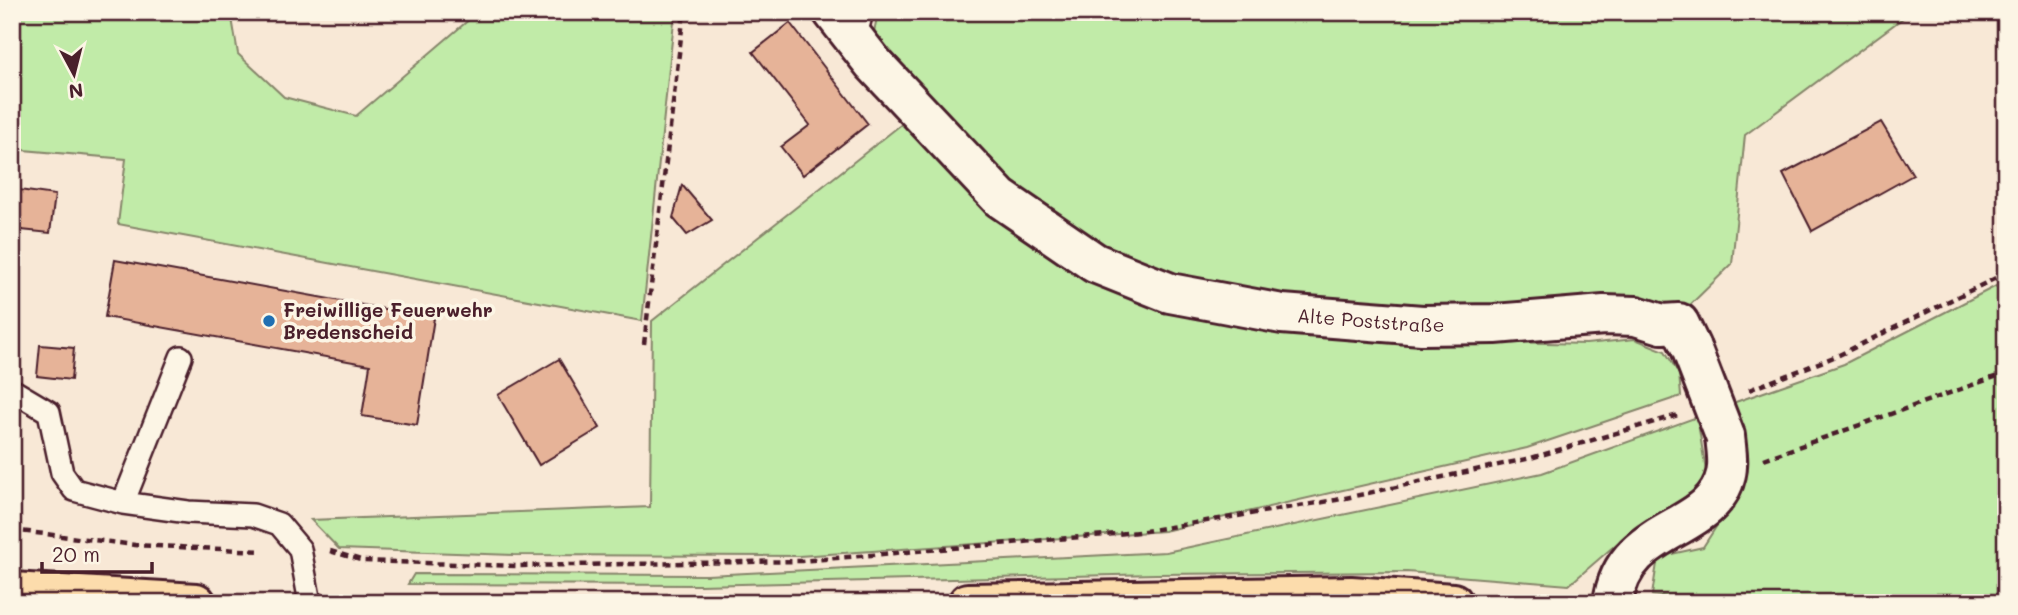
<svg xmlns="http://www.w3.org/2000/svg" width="2018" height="615" viewBox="0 0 2018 615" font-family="Mali,sans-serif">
  <rect width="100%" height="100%" fill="#f8e8d6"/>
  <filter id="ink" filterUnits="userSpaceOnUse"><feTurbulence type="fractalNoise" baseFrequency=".0143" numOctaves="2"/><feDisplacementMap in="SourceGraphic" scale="14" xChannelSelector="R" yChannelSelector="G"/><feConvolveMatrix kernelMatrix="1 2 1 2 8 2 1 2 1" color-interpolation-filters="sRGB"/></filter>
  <g filter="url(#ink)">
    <!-- green -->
    <path fill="#c1eba8" stroke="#86856a" stroke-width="2" d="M 12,12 L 231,12 L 238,54 L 284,97 L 356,116 L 478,12 L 675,12 L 642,321 L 118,224 L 126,159 L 12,149 Z
      M 878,12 L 1911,12 L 1745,135 L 1732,264 L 1688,307 L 1386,314 L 1138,272 L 1080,244 L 942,123 L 874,32 Z
      M 903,123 L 974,196 L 1056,254 L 1500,342 L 1586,344 L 1635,339 L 1665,351 L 1679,374 L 1681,396 L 1527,448 L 1164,531 L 799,556 L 514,555 L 339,549 L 311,520 L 650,507 L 652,321 Z
      M 2006,281 L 2006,603 L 1724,603 L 1652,595 L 1658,557 L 1703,547 L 1732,502 L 1724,406 L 1844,364 Z
      M 1697,417 L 1707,477 L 1694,498 L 1629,533 L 1569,585 L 1407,572 L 1156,574 L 700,585 L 408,584 L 414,574 L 707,575 L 1166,552 L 1542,473 Z"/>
    <!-- building -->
    <path fill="#e6b398" stroke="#4a1f2b" stroke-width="2" d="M 790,23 L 868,124 L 803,175 L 781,147 L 810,125 L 753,52 Z
      M 1881,122 L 1913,175 L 1812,231 L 1783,174 Z
      M 682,185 L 712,220 L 687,235 L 673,218 Z
      M 12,189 L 55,195 L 50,233 L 12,229 Z
      M 115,260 L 434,318 L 417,425 L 362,416 L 370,365 L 105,317 Z
      M 40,345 L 74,348 L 71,380 L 37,376 Z
      M 559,359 L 600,428 L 539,465 L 498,395 Z"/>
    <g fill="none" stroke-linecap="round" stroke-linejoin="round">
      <!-- service casing -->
      <g stroke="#4a1f2b" stroke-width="26">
        <path id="service" d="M 855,39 L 862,12
          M 181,357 L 123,503 L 188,512 L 253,515 L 279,524 L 300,549 L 310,603
          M 12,390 L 49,412 L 62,473 L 74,490 L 123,503"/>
      </g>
      <!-- minor casing -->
      <g stroke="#4a1f2b" stroke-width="44">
        <g id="minor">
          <path id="s1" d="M 833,12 L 873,63 L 1000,198 L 1095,263 L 1170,293 L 1282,314 L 1422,325 L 1495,324 L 1604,315 L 1636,316 L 1662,324 L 1679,323 L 1691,348"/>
          <path d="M 1613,603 C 1623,522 1713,535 1726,474 C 1729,462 1726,448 1725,436"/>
        </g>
      </g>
      <!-- primary casing -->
      <g stroke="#4a1f2b" stroke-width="44">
        <path id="primary" d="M 12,592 L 196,603
          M 968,603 L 1351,596 L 1453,603"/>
      </g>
      <!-- path -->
      <path stroke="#4a1f2b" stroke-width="4.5" stroke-dasharray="7 5" stroke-linecap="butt" d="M 644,344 L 684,12
        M 1749,390 L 1839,355 L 2006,273
        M 1764,459 L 2006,373
        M 12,530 L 135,545 L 262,551
        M 330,551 L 364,561 L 516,566 L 801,561 L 1139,532 L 1336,500 L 1531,458 L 1678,415"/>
      <!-- service -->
      <use href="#service" stroke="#fcf5e5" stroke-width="21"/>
      <!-- minor -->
      <use href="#minor" stroke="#fcf5e5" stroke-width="38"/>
      <!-- primary -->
      <use href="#primary" stroke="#fcdcac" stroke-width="38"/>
      <!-- minor-bridge casing -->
      <g stroke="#4a1f2b" stroke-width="44" stroke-linecap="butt">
        <path id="minor-bridge" d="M 1691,348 L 1725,436"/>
      </g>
      <!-- minor-bridge -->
      <use href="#minor-bridge" stroke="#fcf5e5" stroke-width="38"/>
    </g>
  </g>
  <!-- markers -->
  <circle fill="#1f6fb2" stroke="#fcf5e5" stroke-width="2.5" cx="269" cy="321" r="7"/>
  <g text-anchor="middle" stroke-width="7" stroke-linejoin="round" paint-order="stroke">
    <!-- poi labels -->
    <g font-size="19" font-weight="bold" fill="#4a1f2b" stroke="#fcf5e5" text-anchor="start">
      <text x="283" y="317">Freiwillige Feuerwehr<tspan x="283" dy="22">Bredenscheid</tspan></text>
    </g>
    <!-- street labels -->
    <g font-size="19" fill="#4a1f2b" stroke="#fcf5e5">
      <text dy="7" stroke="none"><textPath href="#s1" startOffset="649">Alte Poststraße</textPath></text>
    </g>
  </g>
  <!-- margin -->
  <rect width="2018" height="615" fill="none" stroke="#fcf5e5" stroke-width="42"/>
  <rect x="21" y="21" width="1976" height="573" fill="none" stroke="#4a1f2b" stroke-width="2.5" filter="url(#ink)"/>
  <!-- north arrow -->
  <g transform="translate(74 74) rotate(173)" stroke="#fcf5e5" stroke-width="5" paint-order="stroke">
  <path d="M0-5L12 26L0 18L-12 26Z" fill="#4a1f2b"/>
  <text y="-10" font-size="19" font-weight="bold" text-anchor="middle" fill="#4a1f2b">N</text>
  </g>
  <!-- scale -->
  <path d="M42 562v10h110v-10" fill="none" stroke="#4a1f2b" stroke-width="3.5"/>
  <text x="52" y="562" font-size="21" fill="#4a1f2b" stroke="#fcf5e5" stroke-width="5" paint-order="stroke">20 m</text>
</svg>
